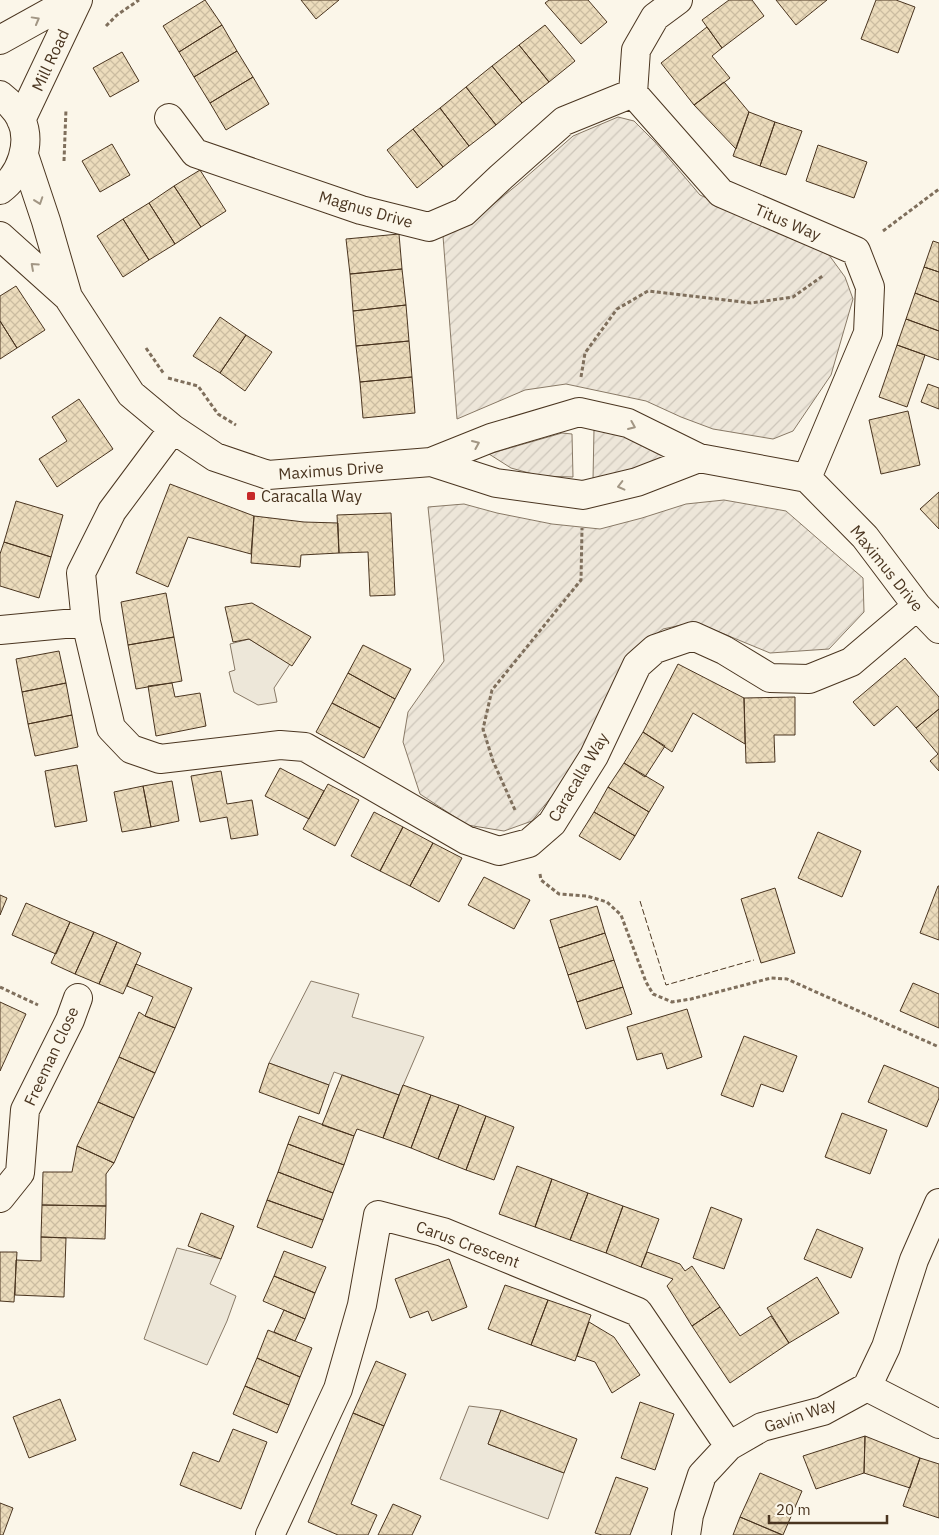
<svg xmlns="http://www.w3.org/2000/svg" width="939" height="1535" viewBox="0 0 939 1535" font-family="'IBM Plex Sans',sans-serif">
  <defs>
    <pattern id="garden-furrows" width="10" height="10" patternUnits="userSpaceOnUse" patternTransform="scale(1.25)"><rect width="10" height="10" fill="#ede6d9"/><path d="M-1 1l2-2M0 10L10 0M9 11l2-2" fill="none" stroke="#cdc6ba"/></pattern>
    <pattern id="building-cross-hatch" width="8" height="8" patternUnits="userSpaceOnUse" patternTransform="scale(1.25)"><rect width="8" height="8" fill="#ecdcbc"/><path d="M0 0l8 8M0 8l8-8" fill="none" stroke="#ccbda1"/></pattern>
  </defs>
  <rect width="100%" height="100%" fill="#fbf6e9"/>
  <!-- garden -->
  <path fill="url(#garden-furrows)" stroke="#887966" d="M 618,117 L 634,121 L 655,142 L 700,195 L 767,225 L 829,255 L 845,277 L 853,299 L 831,375 L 793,431 L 773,439 L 713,429 L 681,417 L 646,401 L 566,384 L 525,390 L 457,419 L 443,236 L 470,223 L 517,185 L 573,136 Z
    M 594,429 L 648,443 L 668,457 L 655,466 L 593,480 Z
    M 562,433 L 572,434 L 573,477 L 540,476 L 511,468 L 489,454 Z
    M 724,500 L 786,511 L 863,578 L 864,612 L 829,649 L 770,653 L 695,622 L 663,629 L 632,651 L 577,765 L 532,821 L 504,831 L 467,825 L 420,794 L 403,742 L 408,712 L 444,661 L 428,507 L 464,504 L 497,513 L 552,524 L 600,529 L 642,518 L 686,504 Z"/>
  <!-- parking -->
  <path fill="#ede7d9" stroke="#887966" d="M 249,639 L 290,664 L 274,688 L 277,702 L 258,705 L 234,692 L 229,672 L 235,670 L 230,644 Z
    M 311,981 L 359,994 L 352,1017 L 424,1037 L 399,1095 L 334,1072 L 329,1085 L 269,1063 Z
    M 177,1248 L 221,1259 L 210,1284 L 236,1296 L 227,1321 L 207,1365 L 144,1339 Z
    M 469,1406 L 501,1410 L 488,1444 L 564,1473 L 548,1519 L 440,1479 Z"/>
  <!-- building -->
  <path fill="url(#building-cross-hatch)" stroke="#4a3520" d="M 205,0 L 222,25 L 179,52 L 163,26 Z
    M 301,0 L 339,0 L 316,19 Z
    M 549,0 L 588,0 L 607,22 L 581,44 L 545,3 Z
    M 729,0 L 752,0 L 764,16 L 722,48 L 702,20 Z
    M 776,0 L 827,0 L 796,25 Z
    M 876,0 L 896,0 L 915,7 L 898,53 L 861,39 Z
    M 222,25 L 237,51 L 194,77 L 179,52 Z
    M 545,25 L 575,61 L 549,82 L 519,45 Z
    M 707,27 L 722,48 L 712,56 L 730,78 L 694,105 L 661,63 Z
    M 519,45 L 549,82 L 522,103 L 492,66 Z
    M 237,51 L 253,77 L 210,103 L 194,77 Z
    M 122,52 L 139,81 L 110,97 L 93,68 Z
    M 492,66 L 522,103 L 496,125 L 466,87 Z
    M 253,77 L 269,104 L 226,130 L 210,103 Z
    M 724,82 L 749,112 L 736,149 L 694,105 Z
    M 466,87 L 496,125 L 469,146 L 440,108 Z
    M 440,108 L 469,146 L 443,167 L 413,129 Z
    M 749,112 L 775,122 L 760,166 L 733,156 Z
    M 775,122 L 802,131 L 786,175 L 760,166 Z
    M 413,129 L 443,167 L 417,188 L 387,150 Z
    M 112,144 L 130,175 L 100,192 L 82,161 Z
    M 818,145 L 867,162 L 854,198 L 806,181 Z
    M 200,170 L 226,211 L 201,227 L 174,186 Z
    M 174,186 L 201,227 L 175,244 L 149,203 Z
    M 149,203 L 175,244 L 149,260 L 123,219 Z
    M 123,219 L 149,260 L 123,277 L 97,236 Z
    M 399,234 L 402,269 L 350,274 L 346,239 Z
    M 933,241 L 939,243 L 939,272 L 924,267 Z
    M 924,267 L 939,272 L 939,302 L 915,293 Z
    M 402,269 L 406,305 L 353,311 L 350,274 Z
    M 16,286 L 45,330 L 17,348 L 0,321 L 0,296 Z
    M 915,293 L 939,302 L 939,331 L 906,319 Z
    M 406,305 L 409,341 L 356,346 L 353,311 Z
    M 220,317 L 246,335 L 220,373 L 193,356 Z
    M 906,319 L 939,331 L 939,360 L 897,345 Z
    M 0,321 L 17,348 L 0,359 Z
    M 246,335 L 272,352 L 245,391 L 220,373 Z
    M 409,341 L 412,377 L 360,382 L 356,346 Z
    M 897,345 L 925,355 L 907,407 L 879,397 Z
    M 412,377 L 415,413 L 363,418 L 360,382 Z
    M 928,384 L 939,388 L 939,409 L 921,402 Z
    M 79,399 L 113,449 L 57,487 L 39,459 L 67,441 L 52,417 Z
    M 908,411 L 920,465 L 881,474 L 869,420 Z
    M 170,484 L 254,516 L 251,554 L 188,537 L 168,587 L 136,573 Z
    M 939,492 L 939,529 L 920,509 Z
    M 16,501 L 63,515 L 51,557 L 4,542 Z
    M 391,513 L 395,595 L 370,596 L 368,552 L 339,553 L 337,515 Z
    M 254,516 L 304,522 L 338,523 L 339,553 L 301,555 L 300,567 L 251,563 Z
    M 4,542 L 51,557 L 39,598 L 0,586 L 0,554 Z
    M 166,593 L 174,637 L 128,645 L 121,602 Z
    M 252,603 L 311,637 L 292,666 L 249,639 L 233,642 L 225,607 Z
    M 174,637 L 182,681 L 136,689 L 128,645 Z
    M 363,645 L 411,669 L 395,699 L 348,673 Z
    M 59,651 L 66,683 L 22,692 L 16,659 Z
    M 905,658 L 939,697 L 939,709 L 916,728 L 897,706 L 874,726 L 853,702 Z
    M 678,664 L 744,698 L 745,744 L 693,713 L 672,752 L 643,732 Z
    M 348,673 L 395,699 L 380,728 L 332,703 Z
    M 66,683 L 72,715 L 28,724 L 22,692 Z
    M 172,683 L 175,697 L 200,693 L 206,726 L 156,736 L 148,686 Z
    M 795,697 L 795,735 L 774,735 L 775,762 L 746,763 L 744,698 Z
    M 332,703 L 380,728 L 364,758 L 316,732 Z
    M 939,709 L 939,771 L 930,761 L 938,754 L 916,728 Z
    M 72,715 L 78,747 L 35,756 L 28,724 Z
    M 643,732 L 665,746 L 645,777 L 624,763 Z
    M 624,763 L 664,787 L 649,812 L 608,787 Z
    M 77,765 L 87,821 L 55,827 L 45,771 Z
    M 280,768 L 324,791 L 309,819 L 265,796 Z
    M 221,771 L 227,804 L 252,800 L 258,835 L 231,839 L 227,817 L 200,822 L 191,776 Z
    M 172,781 L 179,821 L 151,827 L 143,786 Z
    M 328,784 L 359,800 L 335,846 L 303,829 Z
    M 143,786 L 151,827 L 122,832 L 114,792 Z
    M 608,787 L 649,812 L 635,836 L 594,812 Z
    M 374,812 L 403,827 L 380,871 L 351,856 Z
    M 594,812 L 635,836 L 620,860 L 579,836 Z
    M 403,827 L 433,843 L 410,886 L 380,871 Z
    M 818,832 L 861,851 L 842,897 L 798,878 Z
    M 433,843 L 462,858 L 439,902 L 410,886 Z
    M 484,877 L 530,900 L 514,929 L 468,905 Z
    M 938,886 L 939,886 L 939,940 L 920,933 Z
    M 775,888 L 795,953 L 761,963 L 741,899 Z
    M 0,895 L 7,898 L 0,915 Z
    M 26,903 L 70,922 L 56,954 L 12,935 Z
    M 597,906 L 605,933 L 559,948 L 550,920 Z
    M 70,922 L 94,932 L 75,974 L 51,963 Z
    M 94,932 L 117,942 L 99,984 L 75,974 Z
    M 605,933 L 614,960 L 568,975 L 559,948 Z
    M 117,942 L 141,953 L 123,994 L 99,984 Z
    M 614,960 L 623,987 L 577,1002 L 568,975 Z
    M 136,964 L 192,988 L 175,1028 L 145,1016 L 153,997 L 127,986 Z
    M 913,983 L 939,994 L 939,1028 L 900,1011 Z
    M 623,987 L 632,1014 L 586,1029 L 577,1002 Z
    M 0,1002 L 26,1014 L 0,1071 Z
    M 687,1009 L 702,1057 L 667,1069 L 662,1053 L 637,1060 L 627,1027 Z
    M 139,1012 L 145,1016 L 175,1028 L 155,1073 L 119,1057 Z
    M 744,1036 L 797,1056 L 783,1092 L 761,1084 L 753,1107 L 721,1095 Z
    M 119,1057 L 155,1073 L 134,1118 L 98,1102 Z
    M 269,1063 L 329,1085 L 319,1114 L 259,1092 Z
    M 884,1065 L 939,1088 L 939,1098 L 927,1127 L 868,1102 Z
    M 342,1075 L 399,1095 L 383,1138 L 357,1129 L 354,1136 L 322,1125 Z
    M 403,1085 L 431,1095 L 411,1148 L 383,1138 Z
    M 431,1095 L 459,1105 L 438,1159 L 411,1148 Z
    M 98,1102 L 134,1118 L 114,1163 L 77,1146 Z
    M 459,1105 L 486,1116 L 466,1170 L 438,1159 Z
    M 842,1113 L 887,1130 L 870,1174 L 825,1157 Z
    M 299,1116 L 354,1136 L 344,1165 L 288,1144 Z
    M 486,1116 L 514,1127 L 494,1180 L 466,1170 Z
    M 288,1144 L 344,1165 L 333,1193 L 278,1172 Z
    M 77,1146 L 114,1163 L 106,1174 L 106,1206 L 42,1205 L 43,1172 L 72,1172 Z
    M 517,1166 L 552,1179 L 535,1227 L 499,1214 Z
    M 278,1172 L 333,1193 L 323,1220 L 267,1200 Z
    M 552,1179 L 588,1193 L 570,1240 L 535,1227 Z
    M 588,1193 L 623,1206 L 606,1253 L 570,1240 Z
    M 267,1200 L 323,1220 L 312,1248 L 257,1227 Z
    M 42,1205 L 106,1206 L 105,1239 L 41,1237 Z
    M 623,1206 L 659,1219 L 641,1267 L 606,1253 Z
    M 711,1207 L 742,1219 L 724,1269 L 693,1258 Z
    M 201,1213 L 234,1226 L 221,1259 L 188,1246 Z
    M 817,1229 L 863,1248 L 851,1278 L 804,1259 Z
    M 41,1237 L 66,1238 L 64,1297 L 15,1295 L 16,1260 L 41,1261 Z
    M 284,1251 L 326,1267 L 315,1293 L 274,1276 Z
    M 0,1252 L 17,1252 L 14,1302 L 0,1301 Z
    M 647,1252 L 680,1264 L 685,1271 L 692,1266 L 720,1307 L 692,1326 L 667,1286 L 673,1279 L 641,1267 Z
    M 449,1259 L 467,1307 L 432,1321 L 428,1311 L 410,1318 L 395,1279 Z
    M 274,1276 L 315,1293 L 305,1319 L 263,1301 Z
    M 817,1277 L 839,1313 L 789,1343 L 767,1308 Z
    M 505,1285 L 548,1300 L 531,1345 L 488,1329 Z
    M 548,1300 L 591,1315 L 575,1361 L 531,1345 Z
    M 720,1307 L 740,1336 L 771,1316 L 789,1343 L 730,1383 L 692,1326 Z
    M 284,1310 L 305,1319 L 295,1341 L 274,1332 Z
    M 589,1322 L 614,1337 L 640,1375 L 612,1393 L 595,1362 L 577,1356 Z
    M 268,1330 L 312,1348 L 300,1377 L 257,1358 Z
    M 257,1358 L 300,1377 L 289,1405 L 245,1386 Z
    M 376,1361 L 406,1374 L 384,1426 L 353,1413 Z
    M 245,1386 L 289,1405 L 277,1433 L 233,1414 Z
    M 60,1399 L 76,1440 L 29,1458 L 13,1417 Z
    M 640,1402 L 674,1414 L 655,1470 L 621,1458 Z
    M 501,1410 L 577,1439 L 564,1473 L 488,1444 Z
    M 353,1413 L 384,1426 L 351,1504 L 377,1515 L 368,1535 L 338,1535 L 308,1522 Z
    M 233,1429 L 267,1442 L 241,1509 L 180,1485 L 193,1452 L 219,1462 Z
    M 865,1436 L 864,1473 L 816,1489 L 803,1456 Z
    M 865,1436 L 920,1458 L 910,1488 L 864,1473 Z
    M 920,1458 L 939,1464 L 939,1518 L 903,1506 Z
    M 760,1473 L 802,1491 L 783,1535 L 740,1517 Z
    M 616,1477 L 648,1488 L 630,1535 L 602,1535 L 595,1533 Z
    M 0,1503 L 13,1508 L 3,1535 L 0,1535 Z
    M 393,1504 L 421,1516 L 412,1535 L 378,1535 Z
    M 740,1517 L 782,1535 L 733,1535 Z"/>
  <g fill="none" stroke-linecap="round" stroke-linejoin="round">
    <!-- street casing -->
    <g stroke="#4a3520" stroke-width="30">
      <path id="street" d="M 678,0 L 655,17 L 636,50 L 633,93 L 721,193 L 856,251 L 870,287 L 868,333 L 807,478
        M 169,118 L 195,153 L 361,210 L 429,227 L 464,212 L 501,177 L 564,121 L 633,93
        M 24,155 L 46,221 L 68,297
        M 0,236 L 68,297 L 131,394 L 173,429 L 215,457 L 268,475 L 431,462 L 491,438 L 579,412 L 628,423 L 699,458 L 807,478 L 865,537 L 917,606 L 939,629
        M 173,429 L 112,511 L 81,573 L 86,622 L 111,728 L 131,749 L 160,759 L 280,745 L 305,747 L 466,840 L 499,851 L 529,843 L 552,823 L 594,756 L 637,665 L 655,649 L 693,636 L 724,650 L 770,678 L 809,679 L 851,662 L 917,606
        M 431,462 L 496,483 L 583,495 L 637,482 L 699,458
        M 0,630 L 86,622
        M 0,1198 L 20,1173 L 25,1110 L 70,1020 L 78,998
        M 867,1387 L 939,1424
        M 270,1535 L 338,1389 L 362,1305 L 378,1215 L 443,1232 L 638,1312 L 729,1446
        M 686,1535 L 689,1515 L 702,1475 L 729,1446 L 762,1427 L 823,1411 L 867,1387 L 886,1347 L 914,1260 L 939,1203"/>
    </g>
    <!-- secondary casing -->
    <g stroke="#4a3520" stroke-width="30">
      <path id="secondary" d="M 0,40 L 72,0
        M 0,95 C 9,102 16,109 21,119 C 32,143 21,175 0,190
        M 21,120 L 78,0"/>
    </g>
    <!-- path -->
    <path stroke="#7f6f5c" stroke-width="3" stroke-dasharray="4 2.5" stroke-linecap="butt" d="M 106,26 L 117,15 L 139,0
      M 64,161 L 66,109
      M 883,231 L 939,189
      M 146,348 L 164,374
      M 581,377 L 585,353 L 617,309 L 648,291 L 751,303 L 793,297 L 824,275
      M 168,378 L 198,386 L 218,414 L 236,425
      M 515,810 L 493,761 L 483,729 L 492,690 L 581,580 L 582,528
      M 540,874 L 541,880 L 559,894 L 587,896 L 607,902 L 621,915 L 646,982 L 653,994 L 672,1002 L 691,999 L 771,978 L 787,979 L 939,1047
      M 0,987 L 38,1005"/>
    <!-- street -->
    <use href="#street" stroke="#fbf6e9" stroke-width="28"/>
    <!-- secondary -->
    <use href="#secondary" stroke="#fbf6e9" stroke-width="28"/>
    <!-- fence -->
    <path stroke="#4a3520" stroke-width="1" stroke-dasharray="6 2.5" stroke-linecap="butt" d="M 640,901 L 666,985 L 754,960"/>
  </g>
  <!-- one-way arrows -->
  <defs><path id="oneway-chevron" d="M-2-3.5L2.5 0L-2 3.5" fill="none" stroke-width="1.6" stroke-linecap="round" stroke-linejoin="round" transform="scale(1.25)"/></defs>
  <g stroke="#a29684">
    <use href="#oneway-chevron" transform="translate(36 20) rotate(-29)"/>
    <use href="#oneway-chevron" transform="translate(39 201) rotate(71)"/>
    <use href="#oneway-chevron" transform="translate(34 266) rotate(-138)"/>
    <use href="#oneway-chevron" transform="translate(632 426) rotate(23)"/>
    <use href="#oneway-chevron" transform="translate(476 444) rotate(-23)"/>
    <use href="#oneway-chevron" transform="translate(621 486) rotate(166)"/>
  </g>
  <!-- markers -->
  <rect fill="#c62828" stroke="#fbf6e9" stroke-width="2" x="246" y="491" width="10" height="10" rx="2.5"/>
  <g text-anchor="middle" stroke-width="4" stroke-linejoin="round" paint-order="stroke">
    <!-- street labels -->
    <g font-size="16" fill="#4a3520" stroke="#fbf6e9">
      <text transform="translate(50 60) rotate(-65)" y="6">Mill Road</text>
      <text transform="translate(366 209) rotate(16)" y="6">Magnus Drive</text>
      <text transform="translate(788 222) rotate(23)" y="6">Titus Way</text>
      <text transform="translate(331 470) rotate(-4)" y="6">Maximus Drive</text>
      <text transform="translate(887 568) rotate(51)" y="6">Maximus Drive</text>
      <text transform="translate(578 777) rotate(-59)" y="6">Caracalla Way</text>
      <text transform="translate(51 1056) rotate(-65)" y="6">Freeman Close</text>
      <text transform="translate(468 1244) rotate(20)" y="6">Carus Crescent</text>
      <text transform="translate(800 1415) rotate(-19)" y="6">Gavin Way</text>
    </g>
    <!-- poi labels -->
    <g font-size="16" fill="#4a3520" stroke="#fbf6e9" text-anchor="start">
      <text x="261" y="502">Caracalla Way</text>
    </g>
  </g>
  <!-- scale -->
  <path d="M769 1515v8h118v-8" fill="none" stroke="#4a3520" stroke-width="2.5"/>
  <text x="776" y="1515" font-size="15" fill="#4a3520" stroke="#fbf6e9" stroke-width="4" paint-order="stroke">20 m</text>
</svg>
